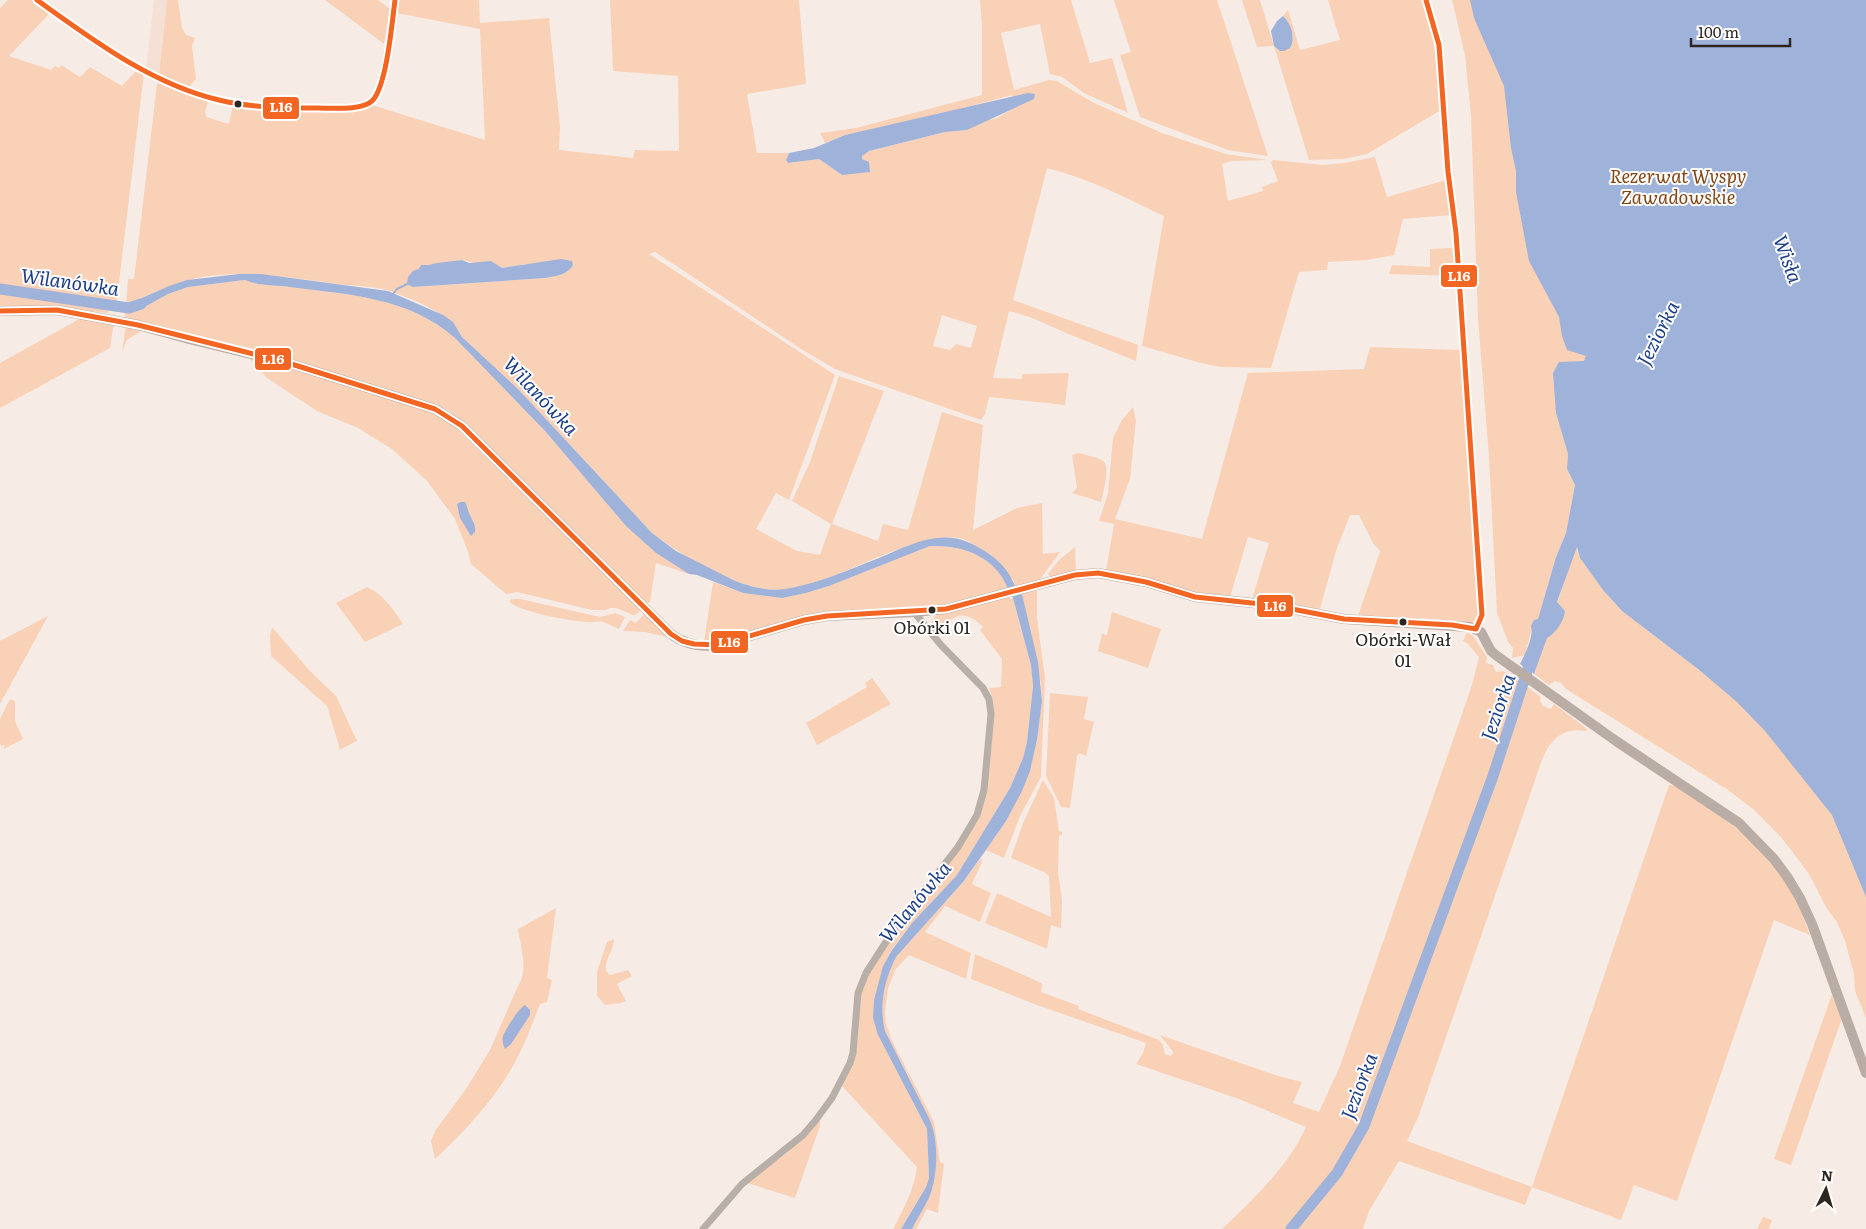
<svg xmlns="http://www.w3.org/2000/svg" width="1866" height="1229" viewBox="0 0 1866 1229" font-family="Literata,serif">
  <rect width="100%" height="100%" fill="#f7ece5"/>
  <!-- built -->
  <path fill="#f4e0d4" d="M 154,0 L 167,0 L 159,75 L 146,69 Z"/>
  <!-- green -->
  <path fill="#f9d1b7" fill-rule="evenodd" d="M 8,0 L 31,0 L 50,13 L 9,56 L 51,70 L 55,66 L 59,68 L 61,65 L 80,77 L 90,67 L 122,86 L 135,72 L 144,73 L 116,308 L 109,307 L 108,313 L 55,307 L 0,308 L 0,8 Z
    M 167,0 L 178,0 L 182,28 L 186,35 L 195,38 L 192,46 L 196,79 L 189,87 L 159,75 Z
    M 325,0 L 378,0 L 390,9 L 384,44 Z
    M 398,0 L 479,0 L 480,23 L 549,18 L 560,127 L 559,150 L 633,158 L 635,150 L 679,151 L 678,76 L 613,71 L 610,0 L 799,0 L 806,84 L 747,94 L 757,153 L 789,153 L 786,160 L 789,163 L 819,159 L 842,175 L 862,159 L 862,155 L 869,151 L 945,132 L 967,130 L 981,122 L 997,118 L 1014,108 L 1012,95 L 945,113 L 845,135 L 825,143 L 820,133 L 856,128 L 982,95 L 982,27 L 980,0 L 1071,0 L 1090,63 L 1112,58 L 1128,113 L 1084,93 L 1062,77 L 1050,74 L 1040,24 L 1001,33 L 1014,90 L 1049,80 L 1057,81 L 1092,102 L 1162,133 L 1226,154 L 1268,160 L 1232,161 L 1222,164 L 1228,201 L 1263,191 L 1262,187 L 1278,181 L 1271,163 L 1273,160 L 1323,165 L 1344,163 L 1375,157 L 1387,197 L 1446,180 L 1451,215 L 1403,219 L 1394,255 L 1367,260 L 1328,262 L 1327,270 L 1299,272 L 1271,368 L 1220,367 L 1201,363 L 1142,346 L 1164,216 C 1124,197 1090,179 1047,168 L 1013,300 L 1138,345 L 1136,361 L 1066,333 L 1030,317 L 1009,311 L 993,378 L 1022,379 L 1022,374 L 1069,373 L 1065,405 L 989,397 L 985,414 L 981,420 L 835,369 L 801,349 L 675,265 L 655,252 L 649,254 L 835,375 L 789,500 L 776,493 L 756,529 L 797,551 L 820,555 L 831,524 L 792,501 L 810,462 L 839,376 L 884,391 L 832,524 L 878,541 L 883,524 L 908,530 L 942,412 L 983,425 L 973,530 L 1017,508 L 1042,503 L 1043,554 L 1060,552 L 1039,581 L 1015,586 L 1013,579 C 1002,570 992,561 981,552 C 978,549 974,544 970,542 C 926,519 829,591 778,590 C 734,589 686,558 652,533 L 518,389 L 462,337 C 451,314 413,299 390,291 C 373,286 354,286 337,284 C 294,278 252,271 208,276 C 179,280 153,293 126,305 L 128,279 L 134,279 L 157,84 L 165,83 L 209,100 L 205,111 L 206,117 L 229,124 L 233,105 L 342,110 L 375,106 L 485,140 L 480,29 L 396,13 ZM 462,260 L 502,268 L 527,264 L 560,275 L 545,278 L 413,287 L 419,269 L 425,265 C 431,266 453,261 462,260 ZM 942,315 L 977,326 L 971,348 L 956,344 L 950,350 L 933,346 Z
    M 1114,0 L 1217,0 L 1268,156 L 1228,150 L 1140,117 L 1120,55 L 1131,52 Z
    M 1242,0 L 1260,0 L 1274,46 L 1280,51 L 1293,39 C 1292,32 1290,21 1283,16 L 1288,10 L 1300,50 L 1340,40 L 1328,0 L 1423,0 L 1432,27 L 1441,110 L 1367,154 L 1343,159 L 1309,160 L 1274,46 L 1257,47 Z
    M 1452,0 L 1866,0 L 1866,1018 L 1855,991 L 1854,974 L 1845,941 L 1837,922 L 1827,909 L 1809,874 L 1781,837 L 1753,809 L 1728,790 L 1566,689 L 1561,683 L 1555,681 L 1549,685 L 1534,674 L 1576,546 L 1580,558 L 1603,590 L 1622,611 L 1698,669 L 1738,702 L 1556,413 L 1568,454 L 1567,469 L 1575,485 L 1566,533 L 1556,557 L 1538,619 L 1534,620 L 1525,655 L 1512,658 L 1513,648 L 1508,642 L 1497,613 L 1489,457 L 1478,318 L 1471,116 L 1465,55 Z
    M 1454,248 L 1456,276 L 1389,274 L 1392,265 L 1430,267 L 1430,249 Z
    M 245,280 C 259,286 275,285 290,287 C 350,295 408,297 455,338 L 545,431 L 626,526 L 656,553 L 689,574 L 656,563 L 650,602 L 646,604 L 468,427 L 448,410 L 436,405 L 250,348 L 125,318 L 125,310 L 141,309 L 168,294 L 188,287 Z
    M 83,317 L 114,322 L 110,348 L 0,408 L 0,363 Z
    M 126,324 L 144,329 L 127,340 L 122,352 Z
    M 1370,347 L 1460,350 L 1478,614 L 1475,621 L 1471,623 L 1436,619 L 1358,616 L 1380,551 L 1373,543 L 1359,515 L 1350,515 L 1337,548 L 1319,612 L 1252,599 L 1269,543 L 1248,537 L 1230,597 L 1187,592 L 1106,571 L 1114,524 L 1099,521 L 1108,493 L 1113,438 L 1122,420 L 1133,407 L 1136,420 L 1130,479 L 1115,519 L 1202,539 L 1248,373 L 1364,369 Z
    M 251,356 L 431,411 L 449,421 L 641,609 L 636,615 L 633,615 L 616,608 L 610,608 L 606,610 L 592,610 L 517,592 L 506,594 L 471,564 L 468,552 L 455,519 L 427,481 L 392,449 L 358,428 L 317,411 L 267,378 L 248,357 Z
    M 1078,453 C 1085,455 1099,457 1104,462 C 1110,469 1103,493 1101,502 L 1072,493 L 1077,488 L 1072,455 Z
    M 930,546 C 963,545 995,556 1008,589 L 932,607 L 836,613 L 718,642 L 704,642 L 713,582 L 743,593 L 782,598 L 806,593 L 829,586 Z
    M 1075,547 L 1076,572 L 1051,578 L 1048,574 L 1059,560 Z
    M 367,587 C 384,595 393,609 403,624 L 365,642 L 336,603 Z
    M 1037,590 L 1037,618 L 1045,678 L 1041,777 L 1020,816 L 1004,858 L 986,850 L 1006,821 L 1030,771 L 1037,740 L 1042,701 L 1041,684 L 1022,594 Z
    M 1008,597 L 1010,599 L 1013,598 L 1031,665 L 1033,685 L 1027,742 L 1023,758 L 1010,788 L 957,875 L 912,923 L 892,949 L 883,966 L 878,1035 L 927,1129 L 929,1178 L 926,1187 L 901,1229 L 893,1229 C 904,1208 914,1190 917,1167 L 842,1086 L 852,1065 L 857,1048 L 861,992 L 867,977 L 883,950 L 976,820 L 994,713 L 993,699 L 989,688 L 1001,687 L 1002,659 L 980,630 L 983,627 C 963,606 951,617 935,634 L 930,627 C 932,620 934,616 940,613 Z
    M 512,599 L 520,599 L 600,617 L 615,613 L 625,617 L 619,629 L 601,621 C 589,626 516,612 509,601 Z
    M 646,612 L 672,638 L 645,632 L 623,631 L 630,620 L 636,623 Z
    M 1112,612 L 1161,629 L 1148,668 L 1098,651 L 1102,634 L 1107,635 Z
    M 48,616 L 0,704 L 0,641 Z
    M 272,627 L 310,671 L 336,696 L 357,741 L 339,750 L 339,746 L 327,706 L 271,656 L 270,636 Z
    M 1467,632 L 1473,636 L 1487,657 L 1486,663 L 1493,665 L 1496,672 L 1502,671 L 1510,674 L 1541,697 L 1540,701 L 1543,706 L 1551,709 L 1554,704 L 1587,729 L 1586,731 C 1548,725 1542,761 1532,789 L 1419,1115 L 1407,1141 L 1532,1187 L 1669,785 L 1677,786 C 1718,814 1759,839 1787,881 C 1797,897 1803,918 1810,935 L 1774,920 L 1677,1201 L 1634,1185 L 1621,1220 L 1532,1187 L 1525,1205 L 1399,1161 L 1369,1211 L 1363,1229 L 1222,1229 C 1254,1198 1288,1167 1306,1127 L 1239,1099 L 1136,1064 L 1143,1053 L 1146,1043 L 1037,1005 L 971,979 L 975,954 L 1042,983 L 1041,992 L 1079,1006 L 1078,1009 L 1159,1040 L 1163,1045 L 1165,1054 L 1171,1056 L 1173,1052 L 1160,1035 L 1278,1076 L 1302,1082 L 1293,1103 L 1319,1112 L 1340,1066 L 1472,685 L 1479,657 L 1468,644 L 1463,641 Z
    M 872,678 L 891,704 L 817,745 L 806,723 L 867,687 L 865,683 Z
    M 1050,693 L 1088,697 L 1084,719 L 1094,722 L 1086,756 L 1079,753 L 1077,756 L 1070,808 L 1061,807 L 1046,776 Z
    M 10,699 L 15,701 L 15,721 L 23,739 L 4,749 L 4,745 L 1,746 L 0,743 L 0,719 Z
    M 1043,780 L 1054,798 L 1059,831 L 1062,832 L 1062,835 L 1059,836 L 1058,872 L 1062,900 L 1061,928 L 1051,925 L 1047,949 L 985,923 L 997,893 L 1051,917 L 1049,876 L 1044,872 L 1011,858 L 1023,823 Z
    M 981,858 L 982,862 L 972,884 L 991,893 L 980,922 L 945,906 L 925,932 L 971,953 L 966,979 L 909,955 L 895,970 L 888,989 L 885,1012 L 886,1024 L 892,1041 L 934,1122 L 940,1162 L 944,1164 L 938,1213 L 927,1209 L 916,1229 L 912,1229 L 929,1197 L 930,1120 L 885,1031 C 879,1005 884,981 896,957 L 963,882 Z
    M 556,908 L 547,978 L 552,980 L 547,1002 L 540,1004 C 532,1024 525,1045 514,1064 C 494,1100 465,1131 435,1159 L 431,1141 L 435,1131 L 466,1089 L 490,1050 L 517,988 C 529,970 521,950 518,929 Z
    M 614,939 C 614,951 604,959 606,971 L 610,975 L 628,970 L 632,976 L 617,984 L 626,1001 L 621,1003 L 605,1005 L 597,996 L 597,972 L 607,942 Z
    M 1832,994 L 1842,1018 L 1791,1165 L 1774,1159 Z
    M 820,1119 L 820,1126 L 795,1198 L 747,1183 L 787,1153 Z
    M 1763,1217 L 1772,1220 L 1769,1229 L 1757,1229 Z"/>
  <!-- water -->
  <path fill="#9fb2da" d="M 1470,0 L 1866,0 L 1866,897 L 1832,815 L 1765,731 L 1737,702 L 1698,669 L 1622,611 L 1603,590 L 1580,558 L 1577,547 L 1557,602 L 1565,611 C 1564,621 1556,633 1547,638 L 1534,674 L 1520,664 C 1525,654 1534,637 1531,626 L 1534,620 L 1538,619 L 1556,557 L 1566,533 L 1575,485 L 1567,469 L 1568,454 L 1556,413 L 1553,373 L 1559,362 L 1584,361 L 1586,356 L 1567,350 L 1562,336 L 1559,317 L 1529,261 L 1516,192 L 1516,171 L 1511,148 L 1504,86 L 1474,18 Z
    M 1283,16 C 1291,23 1296,38 1290,48 L 1284,51 L 1280,51 L 1274,46 L 1271,31 L 1277,21 Z
    M 1028,93 L 1035,94 L 1034,99 L 967,130 L 945,132 L 869,151 L 862,156 L 862,159 L 869,162 L 870,172 L 842,175 L 819,159 L 788,163 L 786,160 L 789,153 L 814,148 L 845,135 Z
    M 561,259 L 572,261 L 573,265 C 567,275 556,276 545,278 L 413,287 L 407,284 L 408,277 L 413,271 L 419,269 L 421,265 L 429,265 L 437,263 L 462,260 L 469,263 L 491,261 L 502,268 Z
    M 239,274 L 261,274 L 388,291 L 443,315 L 453,322 L 462,337 L 518,389 L 652,533 L 676,551 L 733,580 C 747,586 770,592 785,589 C 817,584 848,570 879,558 C 901,549 927,535 952,538 C 964,539 973,544 983,550 C 998,559 1009,570 1015,586 L 1008,589 C 995,556 963,545 930,546 L 829,586 L 806,593 L 782,598 L 743,593 L 697,575 L 689,574 L 656,553 L 626,526 L 545,431 L 455,338 C 408,297 350,295 290,287 C 275,285 258,286 245,280 L 188,287 L 168,294 L 141,309 L 125,310 L 126,305 L 169,286 L 187,280 Z
    M 461,502 L 465,502 C 468,507 467,510 470,515 C 473,523 476,524 475,532 L 471,536 L 460,518 L 457,504 Z
    M 1022,594 L 1038,662 L 1042,701 L 1037,740 L 1030,771 L 1022,791 L 1006,821 L 986,850 L 963,882 L 896,957 C 884,981 879,1005 885,1031 L 930,1120 C 939,1143 938,1175 929,1198 C 924,1208 917,1219 912,1229 L 901,1229 L 926,1187 L 929,1178 L 927,1129 L 878,1035 L 873,1018 L 874,1000 L 883,966 L 892,950 L 912,923 L 957,875 L 1010,788 L 1023,758 L 1027,742 L 1033,686 L 1031,665 L 1013,598 L 1013,596 Z
    M 525,1005 L 530,1010 L 530,1015 L 511,1044 L 505,1049 C 503,1045 502,1041 503,1036 C 506,1029 518,1009 525,1005 Z"/>
  <g fill="none" stroke-linecap="round" stroke-linejoin="round">
    <!-- stream -->
    <path stroke="#9fb2da" stroke-width="2" d="M 393,294 L 397,289 L 409,283"/>
    <!-- river -->
    <path stroke="#9fb2da" stroke-width="11" d="M 0,289 L 129,308 L 141,304
      M 1291,1229 L 1337,1173 L 1364,1126 L 1493,776 L 1532,656"/>
    <!-- street -->
    <path stroke="#b9afa9" stroke-width="7" d="M 37,0 C 94,40 150,83 218,100 C 251,108 289,108 323,108 C 337,108 366,110 374,99 C 385,85 392,20 395,0
      M 1426,0 L 1439,45 L 1448,172 L 1456,233 L 1482,615 L 1476,629
      M 703,1229 L 742,1184 L 803,1135 L 815,1121 L 832,1098 L 850,1063 L 853,1053 L 858,993 L 866,973 L 895,928 L 958,847 L 977,815 L 984,790 L 991,714 L 989,699 L 983,688 L 941,645 L 914,612"/>
    <!-- secondary -->
    <path stroke="#b9ada5" stroke-width="10" d="M 0,311 L 57,310 L 138,325 L 189,339 L 285,362 L 435,409 L 462,426 L 671,634 C 685,645 702,647 719,645 L 804,620 L 827,616 L 914,612 L 946,609 L 1075,575 L 1098,573 L 1146,582 L 1195,597 L 1271,605 L 1344,619 L 1470,627 L 1481,632 L 1491,651 L 1497,656 L 1616,741 L 1739,823 L 1774,859 L 1788,878 L 1800,898 L 1812,924 L 1866,1073"/>
    <!-- bus-1 casing -->
    <g stroke="#fff" stroke-width="9">
      <path id="bus-1" d="M 37,0 C 93,40 151,84 219,100 C 252,108 285,108 318,108 C 332,108 363,111 373,100 C 387,83 392,23 395,0
        M 0,311 L 57,310 L 138,325 L 285,362 L 435,409 L 462,426 L 671,634 L 682,641 L 694,644 L 719,645 L 804,620 L 827,616 L 946,609 L 1075,575 L 1098,573 L 1146,582 L 1195,597 L 1271,605 L 1344,619 L 1452,625 L 1476,629 L 1482,615 L 1456,233 L 1448,172 L 1439,45 L 1426,0"/>
    </g>
    <!-- bus-1 -->
    <use href="#bus-1" stroke="#f26522" stroke-width="5"/>
  </g>
  <!-- markers -->
  <g fill="#2c2520" stroke="#fff" stroke-width="2">
    <circle cx="238" cy="104" r="4.5"/>
    <circle cx="932" cy="610" r="4.5"/>
    <circle cx="1403" cy="622" r="4.5"/>
  </g>
  <g text-anchor="middle" stroke-width="4" stroke-linejoin="round" paint-order="stroke">
    <!-- bus labels -->
    <g font-size="17" fill="#2c2520" stroke="#fff">
      <text x="932" y="634">Obórki 01</text>
      <text x="1403" y="646">Obórki-Wał<tspan x="1403" dy="21">01</tspan></text>
    </g>
    <!-- park labels -->
    <g font-size="18" font-style="italic" fill="#824515" stroke="#fff">
      <text x="1678" y="183">Rezerwat Wyspy<tspan x="1678" dy="21">Zawadowskie</tspan></text>
    </g>
    <!-- water labels -->
    <g font-size="19" font-style="italic" fill="#1d3f87" stroke="#fff">
      <text transform="translate(1788 259) rotate(70)" y="7">Wisła</text>
      <text transform="translate(70 282) rotate(8)" y="7">Wilanówka</text>
      <text transform="translate(1658 333) rotate(-63)" y="7">Jeziorka</text>
      <text transform="translate(541 396) rotate(47)" y="7">Wilanówka</text>
      <text transform="translate(1498 707) rotate(-71)" y="7">Jeziorka</text>
      <text transform="translate(915 902) rotate(-50)" y="7">Wilanówka</text>
      <text transform="translate(1359 1086) rotate(-69)" y="7">Jeziorka</text>
    </g>
  </g>
  <g stroke="#fff" stroke-width="2">
    <rect x="262" y="96" width="38" height="24" rx="5" fill="#f26522"/>
    <rect x="1440" y="264" width="38" height="24" rx="5" fill="#f26522"/>
    <rect x="254" y="347" width="38" height="24" rx="5" fill="#f26522"/>
    <rect x="1256" y="594" width="38" height="24" rx="5" fill="#f26522"/>
    <rect x="710" y="630" width="39" height="24" rx="5" fill="#f26522"/>
  </g>
  <g font-size="14" text-anchor="middle" font-weight="bold" fill="#fff">
    <text x="281" y="112">L16</text>
    <text x="1459" y="281">L16</text>
    <text x="273" y="364">L16</text>
    <text x="1275" y="611">L16</text>
    <text x="729" y="647">L16</text>
  </g>
  <!-- north arrow -->
  <g transform="translate(1826 1189) rotate(5)" stroke="#ffffff" stroke-width="4" paint-order="stroke">
  <path d="M0-4L9 19L0 12L-9 19Z" fill="#2c2520"/>
  <text y="-8" font-size="14" font-weight="bold" text-anchor="middle" fill="#2c2520">N</text>
  </g>
  <!-- scale -->
  <path d="M1691 38v8h99v-8" fill="none" stroke="#2c2520" stroke-width="2.5"/>
  <text x="1698" y="38" font-size="15" fill="#2c2520" stroke="#ffffff" stroke-width="4" paint-order="stroke">100 m</text>
</svg>
